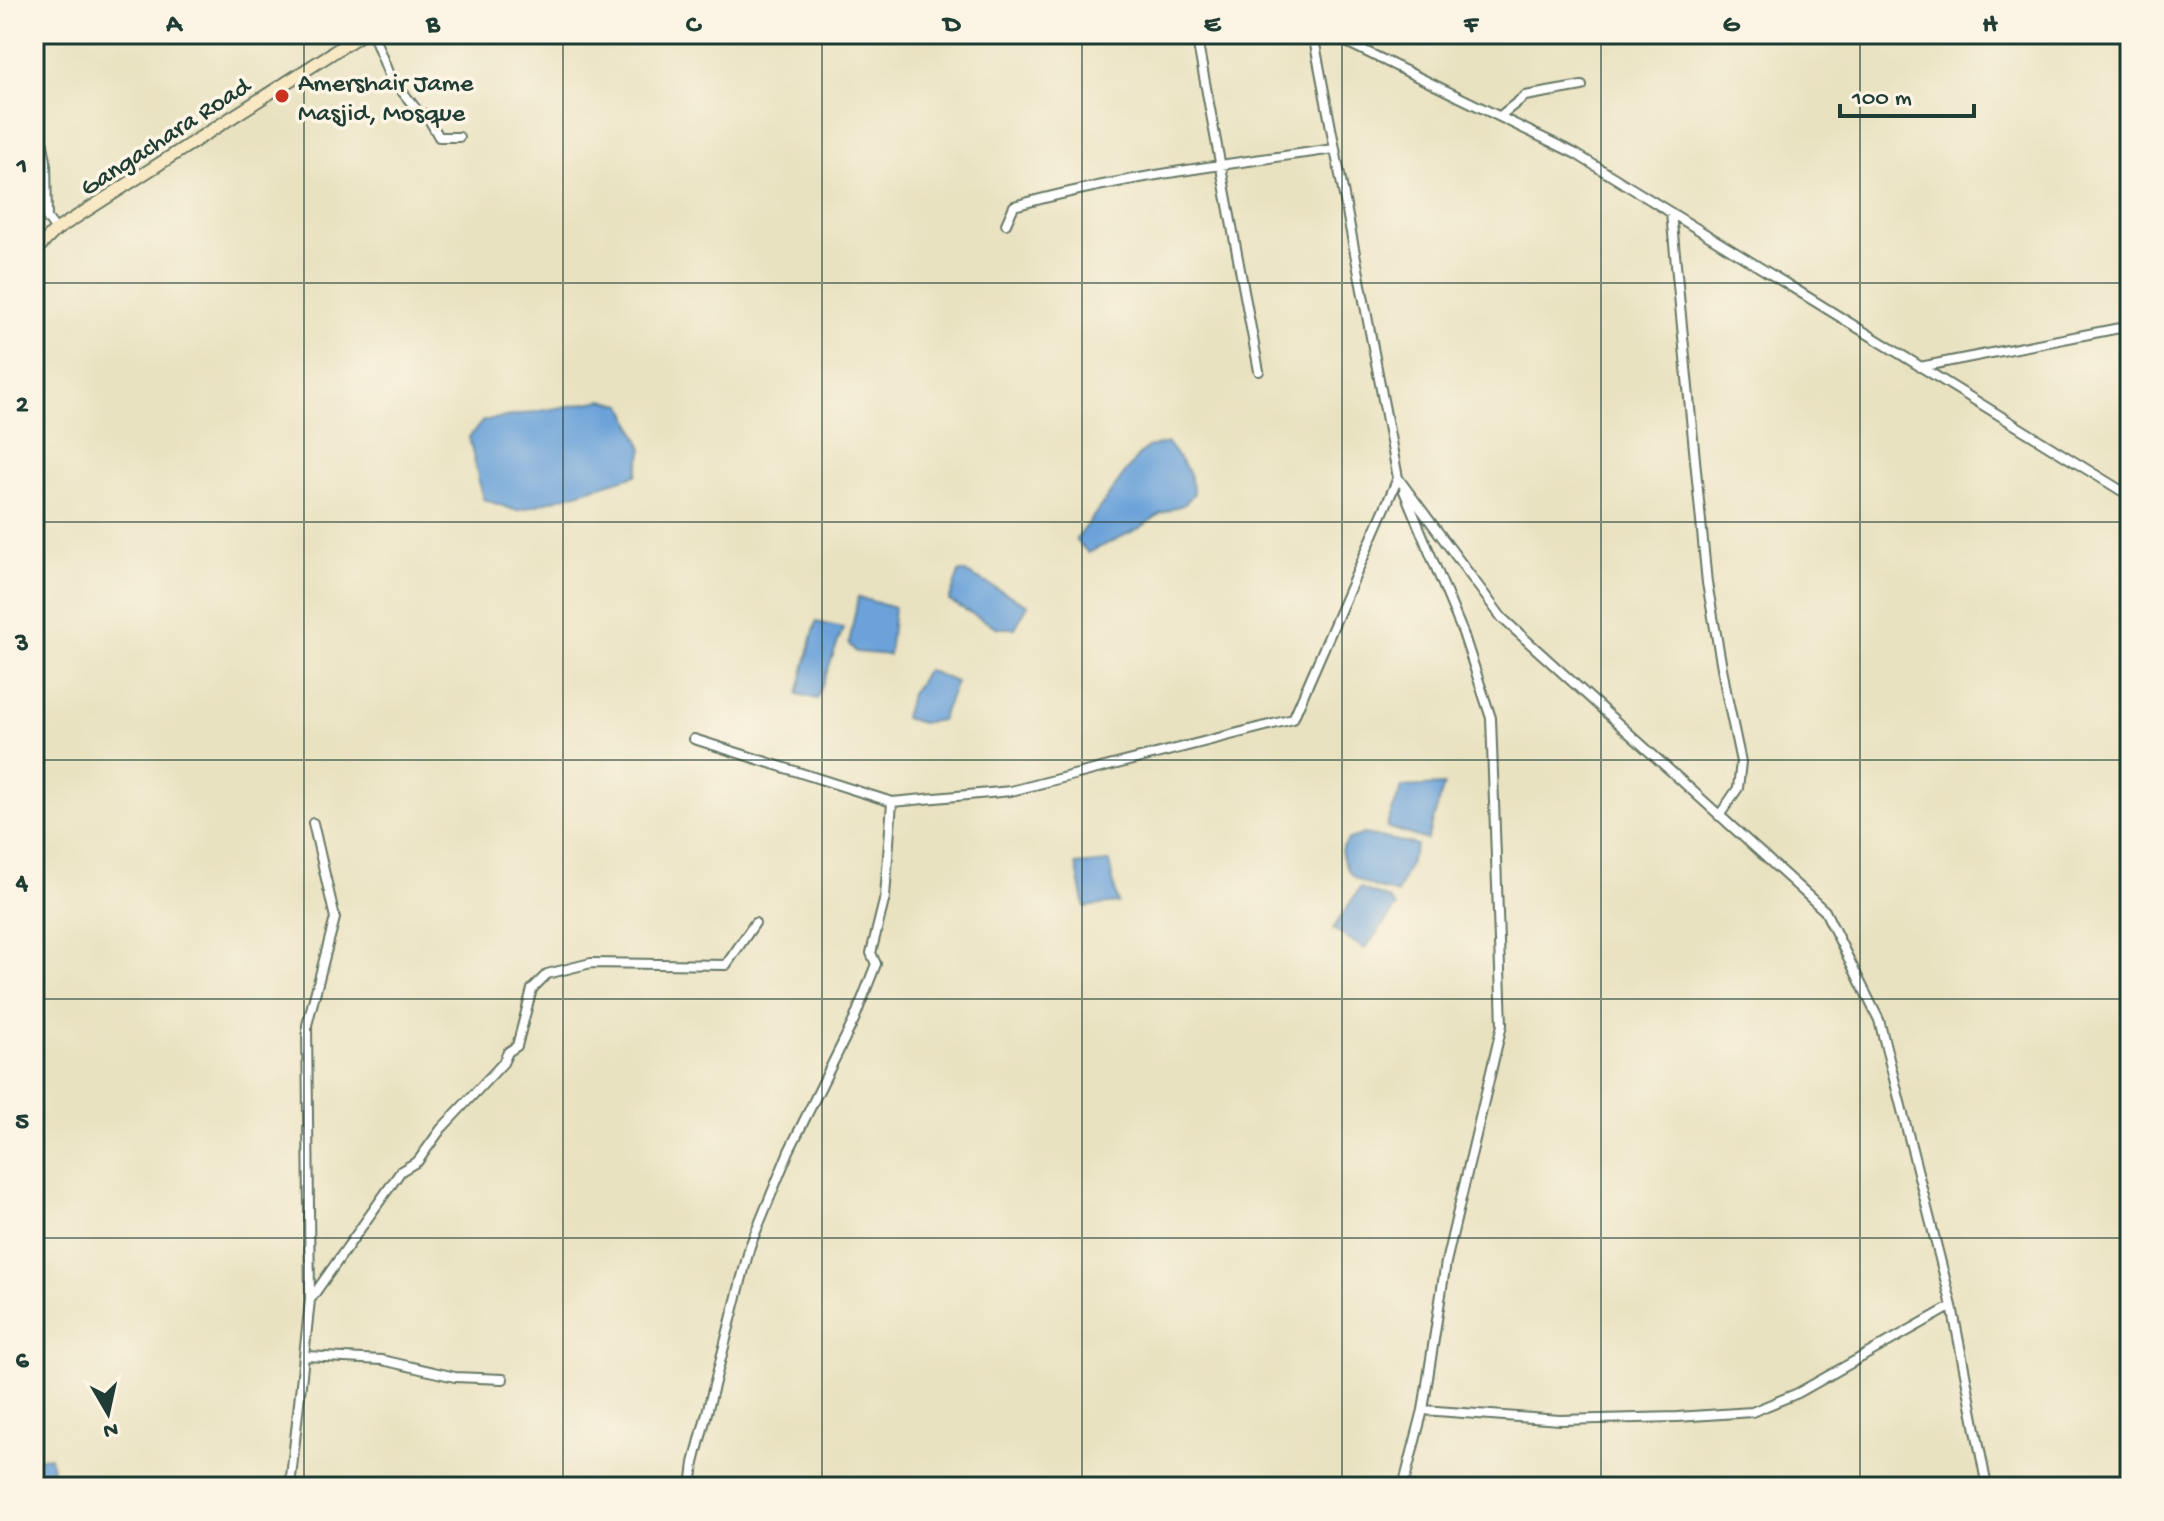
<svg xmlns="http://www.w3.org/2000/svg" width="2164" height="1521" viewBox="0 0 2164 1521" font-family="'Gochi Hand',sans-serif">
  <rect width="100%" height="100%" fill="#fcf5e5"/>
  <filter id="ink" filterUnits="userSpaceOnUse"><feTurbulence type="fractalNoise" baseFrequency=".0125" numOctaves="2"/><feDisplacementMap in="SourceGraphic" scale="16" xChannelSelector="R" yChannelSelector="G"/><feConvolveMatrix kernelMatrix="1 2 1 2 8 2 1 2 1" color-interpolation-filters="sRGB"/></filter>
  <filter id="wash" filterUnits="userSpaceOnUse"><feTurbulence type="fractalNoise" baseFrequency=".006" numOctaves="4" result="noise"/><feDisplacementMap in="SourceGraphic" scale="32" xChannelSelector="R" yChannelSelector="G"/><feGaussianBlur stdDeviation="1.8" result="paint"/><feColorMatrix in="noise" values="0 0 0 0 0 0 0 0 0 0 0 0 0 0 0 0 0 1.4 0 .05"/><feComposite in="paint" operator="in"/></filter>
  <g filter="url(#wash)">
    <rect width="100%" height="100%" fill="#e9e2c1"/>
    <!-- water -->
    <path fill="#6aa2d9" stroke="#447086" stroke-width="2" d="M 603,400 L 623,405 L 643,449 L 636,475 L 517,511 L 483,499 L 469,437 L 483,421 Z
      M 1167,443 L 1189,472 L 1194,493 L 1185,504 L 1160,514 L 1140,528 L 1088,553 L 1076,540 L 1137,457 L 1148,447 Z
      M 959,572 L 965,572 L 1028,605 L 1015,628 L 998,628 L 949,601 Z
      M 858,597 L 894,608 L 889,655 L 856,652 L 849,644 Z
      M 816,622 L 843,628 L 817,699 L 798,694 Z
      M 927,670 L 956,682 L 941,720 L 922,723 L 904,718 L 910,696 Z
      M 1444,785 L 1427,840 L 1386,827 L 1402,787 Z
      M 1364,834 L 1417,845 L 1397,894 C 1369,884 1346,884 1341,850 L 1349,839 Z
      M 1109,862 L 1118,903 L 1085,907 L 1076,865 Z
      M 1360,888 L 1389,899 L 1396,907 L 1365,949 L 1333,929 Z
      M 50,1457 L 55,1487 L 34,1487 L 34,1459 Z"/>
  </g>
  <g filter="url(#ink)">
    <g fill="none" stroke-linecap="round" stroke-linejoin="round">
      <!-- minor casing -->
      <g stroke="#667765" stroke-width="12">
        <path id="minor" d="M 373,34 L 389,75 L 421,115 L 426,114 L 439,137 L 459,137
          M 1196,34 L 1259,371
          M 1313,34 L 1398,478 L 1502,618 L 1825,911 L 1879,1020 L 1952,1306 L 1987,1487
          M 1330,34 L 1576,154 L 2130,496
          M 34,96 L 46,161 L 47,218 L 56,230
          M 1500,116 L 1525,96 L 1582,86
          M 1671,213 L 1707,583 L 1727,696 L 1741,762 L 1738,788 L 1719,816
          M 1006,224 L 1014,206 C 1118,177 1227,164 1334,149
          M 1920,367 L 2130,326
          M 694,739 L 892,802 L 1011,791 L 1293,719 L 1398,478
          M 310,1300 L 401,1171 L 418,1161 L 441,1129 L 503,1063 L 508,1052 L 517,1046 L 532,989 L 547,974 L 591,963 L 726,965 L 755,923
          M 306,1356 L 382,1360 L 455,1377 L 503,1379
          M 1423,1410 L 1560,1420 L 1677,1417 L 1752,1412 L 1798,1393 L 1952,1306
          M 290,1487 L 310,1300 L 307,1025 L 335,918 L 313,823
          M 691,1487 L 694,1463 L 750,1246 L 789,1151 L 854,1020 L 876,964 L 871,953 L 885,897 L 892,802
          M 1403,1487 L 1423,1410 L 1446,1262 L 1502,1025 L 1491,718 L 1463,633 L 1404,491"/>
      </g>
      <!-- secondary casing -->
      <g stroke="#667765" stroke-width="15">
        <path id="secondary" d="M 34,252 L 56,230 L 362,34"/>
      </g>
      <!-- minor -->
      <use href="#minor" stroke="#fff" stroke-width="8"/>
      <!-- secondary -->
      <use href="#secondary" stroke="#f8e8c3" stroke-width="11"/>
    </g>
  </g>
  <!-- grid -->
  <path fill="none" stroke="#1f3d34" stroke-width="2" stroke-opacity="0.55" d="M 304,34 L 304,1487M 563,34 L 563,1487M 822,34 L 822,1487M 1082,34 L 1082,1487M 1342,34 L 1342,1487M 1601,34 L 1601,1487M 1860,34 L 1860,1487M 34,283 L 2130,283M 34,522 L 2130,522M 34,760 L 2130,760M 34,999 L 2130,999M 34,1238 L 2130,1238"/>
  <!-- markers -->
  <circle fill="#c8321e" stroke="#fcf5e5" stroke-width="3" cx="282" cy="96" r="8"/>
  <g text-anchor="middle" stroke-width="7" stroke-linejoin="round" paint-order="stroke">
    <!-- poi labels -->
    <g font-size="26" fill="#1f3d34" stroke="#fcf5e5" text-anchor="start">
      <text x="298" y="90">Amershair Jame<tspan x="298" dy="30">Masjid, Mosque</tspan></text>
    </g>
    <!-- street labels -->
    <g font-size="26" fill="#1f3d34" stroke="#fcf5e5">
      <text transform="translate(164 135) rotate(-33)" y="9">Gangachara Road</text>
    </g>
  </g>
  <!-- margin -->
  <rect width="2164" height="1521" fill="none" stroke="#fcf5e5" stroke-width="88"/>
  <!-- north arrow -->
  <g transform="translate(108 1413) rotate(171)" stroke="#fcf5e5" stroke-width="6" paint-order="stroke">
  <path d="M0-6L14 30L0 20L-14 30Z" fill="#1f3d34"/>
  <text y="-12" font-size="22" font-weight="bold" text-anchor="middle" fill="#1f3d34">N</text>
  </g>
  <!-- scale -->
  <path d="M1840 104v12h134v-12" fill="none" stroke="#1f3d34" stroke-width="4"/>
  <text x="1852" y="104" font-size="24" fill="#1f3d34" stroke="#fcf5e5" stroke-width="6" paint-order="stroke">100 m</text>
  <rect x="44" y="44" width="2076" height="1433" fill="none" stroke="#1f3d34" stroke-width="3"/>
  <g font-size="26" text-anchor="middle" font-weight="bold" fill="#1f3d34">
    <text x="174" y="31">A</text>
    <text x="433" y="31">B</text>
    <text x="693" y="31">C</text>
    <text x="952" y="31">D</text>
    <text x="1212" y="31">E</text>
    <text x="1471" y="31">F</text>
    <text x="1731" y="31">G</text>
    <text x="1990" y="31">H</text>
    <text x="22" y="173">1</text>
    <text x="22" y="411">2</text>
    <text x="22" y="650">3</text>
    <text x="22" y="889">4</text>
    <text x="22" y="1128">5</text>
    <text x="22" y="1367">6</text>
  </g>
</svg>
